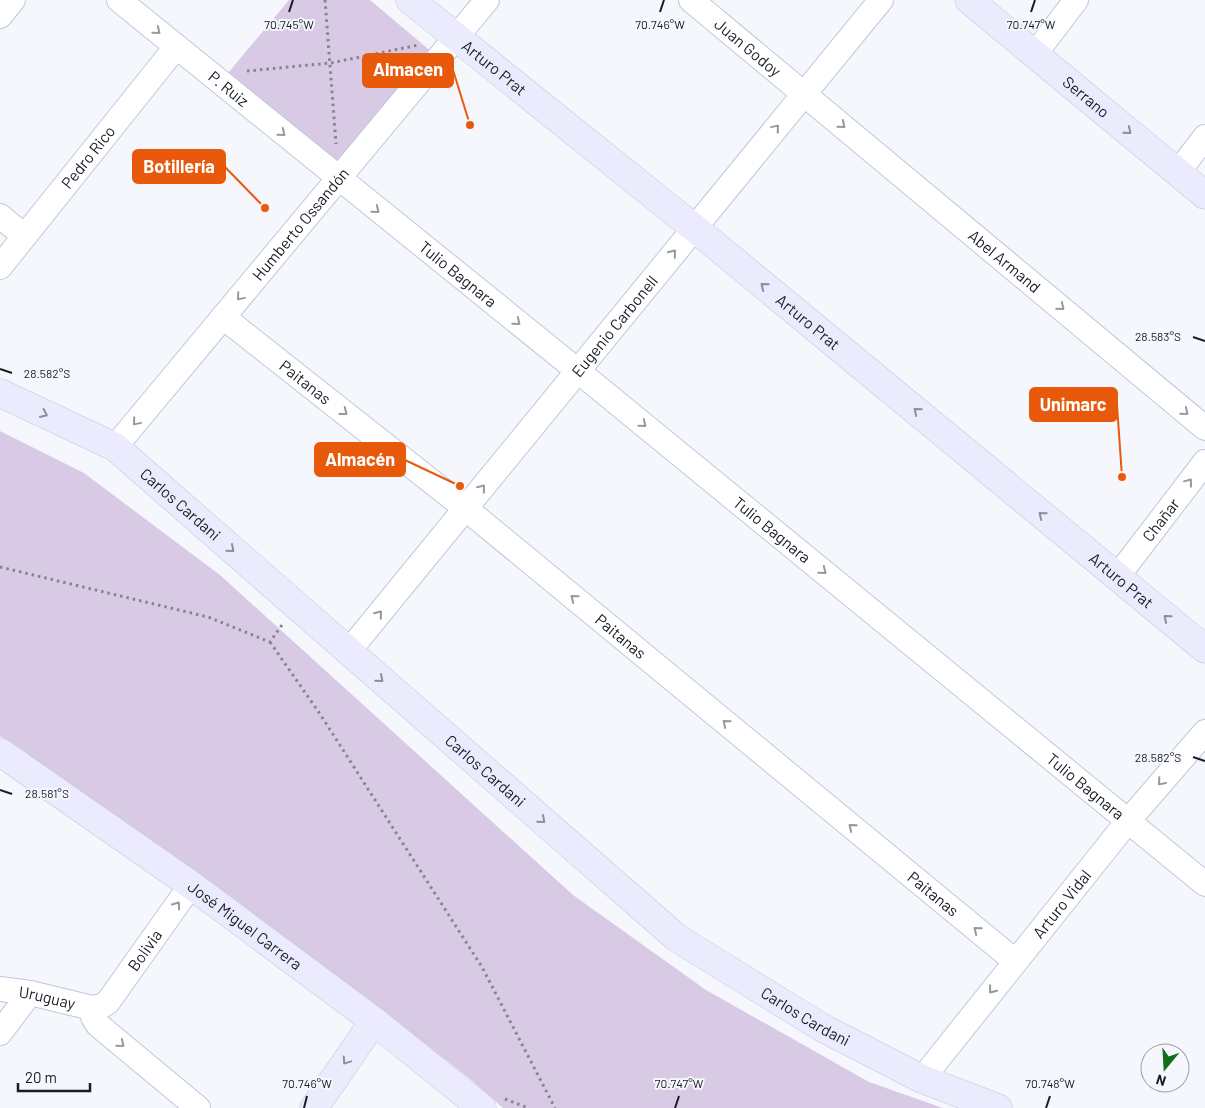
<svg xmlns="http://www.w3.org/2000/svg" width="1205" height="1108" viewBox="0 0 1205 1108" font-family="Barlow,sans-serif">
  <rect width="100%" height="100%" fill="#f5f7fc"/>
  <!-- green -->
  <path fill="#d8cae5" d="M 289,0 L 370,0 L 433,53 L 339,166 L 228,73 Z
    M 0,431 L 84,473 L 220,575 L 573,895 L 706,990 L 869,1082 L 943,1108 L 503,1108 L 470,1079 L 382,1010 L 199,874 L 0,736 Z"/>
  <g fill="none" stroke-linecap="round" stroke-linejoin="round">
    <!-- street casing -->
    <g stroke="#bcc8dd" stroke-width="26">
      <g id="street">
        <path id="s1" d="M 119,0 L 578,371 L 1205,884"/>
        <path id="s2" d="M 691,0 L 1205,428"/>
        <path d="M 0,16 L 13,0"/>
        <path d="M 1035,54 L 1076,0"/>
        <path d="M 1178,172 L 1205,137"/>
        <path d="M 0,216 L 24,236"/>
        <path id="s3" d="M 0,267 L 176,47"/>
        <path id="s4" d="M 223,317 L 465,508 L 1015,961"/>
        <path id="s5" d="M 115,447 L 487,0"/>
        <path id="s6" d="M 1117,577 L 1205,462"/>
        <path id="s7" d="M 348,652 L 881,0"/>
        <path id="s8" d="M 0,989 L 30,993 L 92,1008 L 102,1006 L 108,1002 L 191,885"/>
        <path d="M 92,1008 L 93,1017 L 98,1025 L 198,1108"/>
        <path d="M 0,1033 L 30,993"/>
        <path id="s9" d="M 922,1079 L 1128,821 L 1205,732"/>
      </g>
    </g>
    <!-- secondary casing -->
    <g stroke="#bcc8dd" stroke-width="29">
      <g id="secondary">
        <path id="s10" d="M 410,0 L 693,227 L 1205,649"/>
        <path id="s11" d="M 969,0 L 1205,195"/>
        <path id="s12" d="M 0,393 L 115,447 L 677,938 L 821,1027 L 922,1079 L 998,1108"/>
        <path id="s13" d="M 0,752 L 191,885 L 374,1021 L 482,1108"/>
        <path d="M 314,1108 L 374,1021"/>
      </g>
    </g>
    <!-- path -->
    <path stroke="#83868d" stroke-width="3" stroke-dasharray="2.5 4" stroke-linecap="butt" d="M 325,0 L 336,144
      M 247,71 L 331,63 L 418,45
      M 0,567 L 208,617 L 270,642 L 282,625
      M 270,642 L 320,714 L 482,967 L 555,1108
      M 505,1099 L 528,1108"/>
    <!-- street -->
    <use href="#street" stroke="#fff" stroke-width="24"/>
    <!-- secondary -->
    <use href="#secondary" stroke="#ecebfd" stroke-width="28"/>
  </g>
  <!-- one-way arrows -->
  <defs><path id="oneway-chevron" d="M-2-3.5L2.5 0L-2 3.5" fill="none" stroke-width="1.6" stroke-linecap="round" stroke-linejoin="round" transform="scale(1.25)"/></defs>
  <g stroke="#97999c">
    <use href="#oneway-chevron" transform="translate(157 31) rotate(39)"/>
    <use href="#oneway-chevron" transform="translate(842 125) rotate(40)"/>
    <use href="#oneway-chevron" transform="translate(776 128) rotate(-50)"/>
    <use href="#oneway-chevron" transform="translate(282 133) rotate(39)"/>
    <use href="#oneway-chevron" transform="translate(376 210) rotate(39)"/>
    <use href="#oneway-chevron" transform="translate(673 253) rotate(-51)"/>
    <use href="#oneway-chevron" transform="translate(240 297) rotate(130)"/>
    <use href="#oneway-chevron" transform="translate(1061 307) rotate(40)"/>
    <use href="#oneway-chevron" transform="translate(517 322) rotate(39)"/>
    <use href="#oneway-chevron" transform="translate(344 412) rotate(38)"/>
    <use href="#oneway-chevron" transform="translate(1185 412) rotate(40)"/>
    <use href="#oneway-chevron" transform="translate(136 422) rotate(130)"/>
    <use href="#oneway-chevron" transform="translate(643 424) rotate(39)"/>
    <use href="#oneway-chevron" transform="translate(1189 482) rotate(-53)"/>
    <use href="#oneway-chevron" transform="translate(482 488) rotate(-51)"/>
    <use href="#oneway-chevron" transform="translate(823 571) rotate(39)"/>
    <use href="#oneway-chevron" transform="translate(574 598) rotate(-141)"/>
    <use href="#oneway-chevron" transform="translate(379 614) rotate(-51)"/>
    <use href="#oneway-chevron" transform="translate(726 723) rotate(-141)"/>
    <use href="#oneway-chevron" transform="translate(1161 782) rotate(131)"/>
    <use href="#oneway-chevron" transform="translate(852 827) rotate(-141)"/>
    <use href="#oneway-chevron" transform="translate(177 905) rotate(-55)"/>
    <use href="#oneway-chevron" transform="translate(977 930) rotate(-141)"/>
    <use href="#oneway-chevron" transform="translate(992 990) rotate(128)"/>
    <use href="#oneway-chevron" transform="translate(121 1044) rotate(40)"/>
  </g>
  <g stroke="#8d8e9b">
    <use href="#oneway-chevron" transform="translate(1128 131) rotate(40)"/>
    <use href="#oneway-chevron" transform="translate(764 286) rotate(-141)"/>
    <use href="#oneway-chevron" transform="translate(917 411) rotate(-141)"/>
    <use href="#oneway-chevron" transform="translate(44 414) rotate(25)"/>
    <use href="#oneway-chevron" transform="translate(1042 515) rotate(-141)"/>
    <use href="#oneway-chevron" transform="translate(231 549) rotate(41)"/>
    <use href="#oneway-chevron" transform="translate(1167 618) rotate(-140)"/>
    <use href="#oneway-chevron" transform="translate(380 679) rotate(41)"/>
    <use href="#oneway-chevron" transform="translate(542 820) rotate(41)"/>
    <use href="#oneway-chevron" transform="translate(346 1061) rotate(124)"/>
  </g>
  <!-- ticks -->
  <path fill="none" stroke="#181c24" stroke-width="2" d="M 289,12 L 293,0M 660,12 L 664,0M 1031,12 L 1035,0M 1193,337 L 1205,341M 0,369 L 12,373M 1193,757 L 1205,761M 0,790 L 12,794M 304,1108 L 307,1096M 675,1108 L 679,1096M 1046,1108 L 1050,1096"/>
  <g text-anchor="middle" stroke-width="4" stroke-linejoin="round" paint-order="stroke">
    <!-- street labels -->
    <g font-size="16" fill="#181c24" stroke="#f5f7fc">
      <text dy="6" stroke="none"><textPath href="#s2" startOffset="74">Juan Godoy</textPath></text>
      <text dy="6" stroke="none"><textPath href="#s10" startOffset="108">Arturo Prat</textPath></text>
      <text dy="6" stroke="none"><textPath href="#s1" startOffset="141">P. Ruiz</textPath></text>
      <text dy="6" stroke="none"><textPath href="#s11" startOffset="152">Serrano</textPath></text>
      <text dy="6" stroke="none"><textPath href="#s3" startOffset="141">Pedro Rico</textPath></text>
      <text dy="6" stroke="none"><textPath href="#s5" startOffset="290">Humberto Ossandón</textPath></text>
      <text dy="6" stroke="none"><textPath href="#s2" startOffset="408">Abel Armand</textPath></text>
      <text dy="6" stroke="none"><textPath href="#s1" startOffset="436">Tulio Bagnara</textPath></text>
      <text dy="6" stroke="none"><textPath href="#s10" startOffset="512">Arturo Prat</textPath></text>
      <text dy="6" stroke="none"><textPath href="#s7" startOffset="421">Eugenio Carbonell</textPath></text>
      <text dy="6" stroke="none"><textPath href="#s4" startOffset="105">Paitanas</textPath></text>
      <text dy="6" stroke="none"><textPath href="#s12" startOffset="214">Carlos Cardani</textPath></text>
      <text dy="6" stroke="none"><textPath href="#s6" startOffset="72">Chañar</textPath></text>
      <text dy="6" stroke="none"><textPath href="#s1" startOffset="841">Tulio Bagnara</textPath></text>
      <text dy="6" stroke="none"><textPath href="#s10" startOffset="918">Arturo Prat</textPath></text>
      <text dy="6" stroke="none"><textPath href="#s4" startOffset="510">Paitanas</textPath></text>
      <text dy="6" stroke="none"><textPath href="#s12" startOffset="619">Carlos Cardani</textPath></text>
      <text dy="6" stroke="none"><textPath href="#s1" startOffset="1246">Tulio Bagnara</textPath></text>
      <text dy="6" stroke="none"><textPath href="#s4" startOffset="915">Paitanas</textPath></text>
      <text dy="6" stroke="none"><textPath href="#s9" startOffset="224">Arturo Vidal</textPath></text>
      <text dy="6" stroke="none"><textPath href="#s13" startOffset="300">José Miguel Carrera</textPath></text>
      <text dy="6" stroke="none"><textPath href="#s8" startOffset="175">Bolivia</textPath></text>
      <text dy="6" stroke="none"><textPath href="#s8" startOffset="48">Uruguay</textPath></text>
      <text dy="6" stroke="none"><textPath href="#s12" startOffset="1024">Carlos Cardani</textPath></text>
    </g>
  </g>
  <g font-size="12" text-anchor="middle" fill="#181c24" stroke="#f5f7fc" stroke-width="4" stroke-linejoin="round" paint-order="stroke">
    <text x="289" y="29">70.745°W</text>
    <text x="660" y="29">70.746°W</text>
    <text x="1031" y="29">70.747°W</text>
    <text x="1158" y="341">28.583°S</text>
    <text x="47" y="378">28.582°S</text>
    <text x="1158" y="762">28.582°S</text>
    <text x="47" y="798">28.581°S</text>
    <text x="307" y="1088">70.746°W</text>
    <text x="679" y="1088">70.747°W</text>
    <text x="1050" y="1088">70.748°W</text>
  </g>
  <!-- callouts -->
  <path fill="none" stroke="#e8590c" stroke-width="2" d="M470 125L453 70M265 208L225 167M1122 477L1117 405M460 486L405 460"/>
  <g fill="#e8590c" stroke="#f5f7fc" stroke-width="2">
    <circle cx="470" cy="125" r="5"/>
    <circle cx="265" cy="208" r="5"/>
    <circle cx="1122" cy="477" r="5"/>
    <circle cx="460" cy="486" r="5"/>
  </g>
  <g fill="#e8590c" stroke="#e8590c" stroke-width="2">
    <rect x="363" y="54" width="90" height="33" rx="5"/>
    <rect x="133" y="150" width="92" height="33" rx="5"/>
    <rect x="1030" y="388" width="87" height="33" rx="5"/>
    <rect x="315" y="443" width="90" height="33" rx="5"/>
  </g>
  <g font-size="18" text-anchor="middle" font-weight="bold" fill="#fff">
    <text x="408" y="76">Almacen</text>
    <text x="179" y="173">Botillería</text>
    <text x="1073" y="411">Unimarc</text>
    <text x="360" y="466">Almacén</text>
  </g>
  <!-- north arrow -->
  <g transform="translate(1165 1068) rotate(198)"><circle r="24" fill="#f5f7fc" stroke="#9d9fa6"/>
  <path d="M0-4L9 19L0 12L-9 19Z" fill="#116f1b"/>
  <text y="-8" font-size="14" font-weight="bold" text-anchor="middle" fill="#181c24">N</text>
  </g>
  <!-- scale -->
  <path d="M18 1083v8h72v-8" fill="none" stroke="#181c24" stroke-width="2.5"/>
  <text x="25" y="1083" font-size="15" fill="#181c24" stroke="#f5f7fc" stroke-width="4" paint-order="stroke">20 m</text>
</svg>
